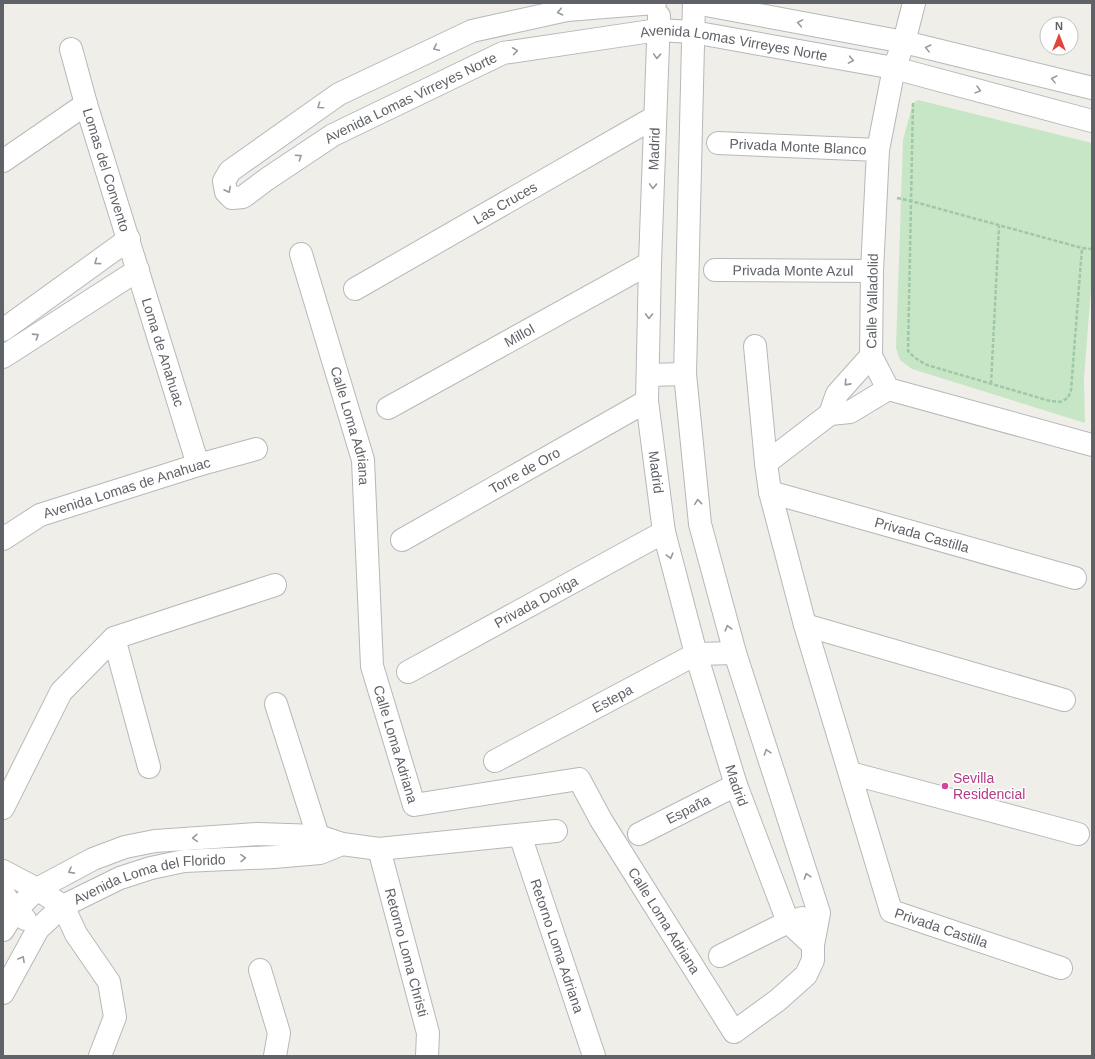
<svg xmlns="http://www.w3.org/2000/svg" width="1095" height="1059" viewBox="0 0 1095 1059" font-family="Arial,sans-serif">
  <rect width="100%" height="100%" fill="#f0eee8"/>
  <!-- park -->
  <path fill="#c7e6c6" d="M 918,100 L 1092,143 L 1092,277 L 1084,378 L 1085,423 L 912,369 L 900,360 L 896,348 L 903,140 L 913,103 Z"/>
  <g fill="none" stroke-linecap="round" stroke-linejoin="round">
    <!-- minor casing -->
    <g stroke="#b5b8bb" stroke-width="24">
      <g id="minor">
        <path id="s1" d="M 655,3 L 567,10 L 472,31 L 339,94 L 230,171 L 224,181 L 226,192 L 232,198 L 243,197 L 267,179 L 333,135 L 503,53 L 658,30 L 693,32 L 894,68 L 1092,121"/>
        <path d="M 695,3 L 904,42 L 1092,88"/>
        <path d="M 914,3 L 904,42 L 894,68 L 878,150 L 872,271 L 871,356 L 888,389 L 1092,445"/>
        <path id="s2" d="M 659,16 L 650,263 L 647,401 L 664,532 L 696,654 L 736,785 L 788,922 L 813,945"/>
        <path id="s3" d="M 71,49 L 86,104 L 198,465"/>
        <path id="s4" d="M 718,143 L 878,150"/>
        <path d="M 3,161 L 86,104"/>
        <path id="s5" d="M 301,254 L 363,460 L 372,666 L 414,805 L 579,779 L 601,820 L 734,1032 L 778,1000 L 806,975 L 813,960 L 813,945 L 819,913 L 735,653 L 700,524 L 685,374 L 694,3"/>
        <path id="s6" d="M 715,270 L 872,271"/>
        <path id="s7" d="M 355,289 L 655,117"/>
        <path d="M 3,330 L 129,239"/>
        <path id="s8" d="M 755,346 L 766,463 L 770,492 L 805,625 L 891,911 L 1061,968"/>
        <path d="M 3,357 L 138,270"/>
        <path d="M 648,375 L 685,374"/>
        <path id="s9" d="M 388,408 L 650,263"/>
        <path d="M 830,414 L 837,394 L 871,356"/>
        <path d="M 766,463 L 830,414 L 850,412 L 888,389"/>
        <path id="s10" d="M 770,492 L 1075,578"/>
        <path id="s11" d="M 3,539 L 40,515 L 198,465 L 256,449"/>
        <path id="s12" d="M 402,540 L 647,401"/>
        <path d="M 805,625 L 1064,700"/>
        <path d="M 114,638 L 149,767"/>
        <path id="s13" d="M 408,672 L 664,532"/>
        <path d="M 276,704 L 318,836 L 320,850"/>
        <path id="s14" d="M 495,761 L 696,654 L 735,653"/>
        <path d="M 850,773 L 1078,834"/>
        <path d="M 3,808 L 61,692 L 114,638 L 275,585"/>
        <path id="s15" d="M 639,834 L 736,785"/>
        <path id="s16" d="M 520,835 L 594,1056"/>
        <path id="s17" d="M 379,849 L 428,1033 L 427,1056"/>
        <path d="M 3,871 L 37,889 L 63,906 L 76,934 L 109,982 L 115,1017 L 100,1056"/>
        <path d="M 3,893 L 15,911 L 25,919"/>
        <path d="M 3,930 L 15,911 L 37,889 L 93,859 L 125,847 L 155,841 L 258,834 L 318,836 L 342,844 L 379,849 L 556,831"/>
        <path d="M 720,956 L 788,922 L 802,918"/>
        <path d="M 260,970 L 279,1033 L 275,1056"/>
        <path id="s18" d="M 3,993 L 38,929 L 63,906 L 120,878 L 151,868 L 184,861 L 274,857 L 320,853 L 342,844"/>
      </g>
    </g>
    <!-- path -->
    <path stroke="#9fc7a9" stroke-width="2.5" stroke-dasharray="4 2" stroke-linecap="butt" d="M 913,103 L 908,351 L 915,358 L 927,365 L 1050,401 L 1060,402 L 1068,398 L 1071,390 L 1082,248
      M 897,198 L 911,201 L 1082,248 L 1092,249
      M 991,384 L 999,226"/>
    <!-- minor -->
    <use href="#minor" stroke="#fff" stroke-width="22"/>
  </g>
  <!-- one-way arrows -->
  <defs><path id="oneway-chevron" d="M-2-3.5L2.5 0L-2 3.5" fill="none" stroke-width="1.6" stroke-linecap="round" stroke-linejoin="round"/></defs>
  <g stroke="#979a9c">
    <use href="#oneway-chevron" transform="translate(560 12) rotate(168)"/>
    <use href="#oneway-chevron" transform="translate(800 23) rotate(-170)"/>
    <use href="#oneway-chevron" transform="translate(436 48) rotate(155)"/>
    <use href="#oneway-chevron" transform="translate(928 48) rotate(-166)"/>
    <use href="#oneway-chevron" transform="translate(515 51) rotate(-8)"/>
    <use href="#oneway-chevron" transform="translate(657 56) rotate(92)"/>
    <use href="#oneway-chevron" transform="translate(851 60) rotate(10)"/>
    <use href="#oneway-chevron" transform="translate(1054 79) rotate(-166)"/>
    <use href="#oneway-chevron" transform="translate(978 90) rotate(15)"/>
    <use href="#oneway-chevron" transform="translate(320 106) rotate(145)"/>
    <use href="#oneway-chevron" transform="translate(299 157) rotate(-34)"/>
    <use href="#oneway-chevron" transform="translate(653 186) rotate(92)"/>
    <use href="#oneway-chevron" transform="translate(228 190) rotate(63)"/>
    <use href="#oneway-chevron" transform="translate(97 262) rotate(144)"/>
    <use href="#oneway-chevron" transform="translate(649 316) rotate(91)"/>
    <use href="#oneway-chevron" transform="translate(36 336) rotate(-33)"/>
    <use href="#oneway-chevron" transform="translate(847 383) rotate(132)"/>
    <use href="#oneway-chevron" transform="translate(698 502) rotate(-96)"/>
    <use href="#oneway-chevron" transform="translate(670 556) rotate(75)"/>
    <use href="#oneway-chevron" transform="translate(728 628) rotate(-105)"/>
    <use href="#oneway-chevron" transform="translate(767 752) rotate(-108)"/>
    <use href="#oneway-chevron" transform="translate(195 838) rotate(176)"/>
    <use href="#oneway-chevron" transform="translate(243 858) rotate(-2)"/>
    <use href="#oneway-chevron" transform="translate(71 871) rotate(152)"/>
    <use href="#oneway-chevron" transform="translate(807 876) rotate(-108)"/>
    <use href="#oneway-chevron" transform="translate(22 959) rotate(-61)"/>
  </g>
  <!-- markers -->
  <circle fill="#d1479c" stroke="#fff" stroke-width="1.5" cx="945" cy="786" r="4"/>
  <g text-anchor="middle" stroke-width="3" stroke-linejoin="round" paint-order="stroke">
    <!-- street labels -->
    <g font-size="14" fill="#5f6367" stroke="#fff">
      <text dy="5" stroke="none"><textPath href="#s1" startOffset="1040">Avenida Lomas Virreyes Norte</textPath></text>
      <text dy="5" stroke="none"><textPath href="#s1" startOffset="704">Avenida Lomas Virreyes Norte</textPath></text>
      <text dy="5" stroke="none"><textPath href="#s4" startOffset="80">Privada Monte Blanco</textPath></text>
      <text transform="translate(654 149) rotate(-88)" y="5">Madrid</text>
      <text dy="5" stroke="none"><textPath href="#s3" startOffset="126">Lomas del Convento</textPath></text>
      <text dy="5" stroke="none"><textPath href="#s7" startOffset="173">Las Cruces</textPath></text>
      <text dy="5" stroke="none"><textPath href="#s6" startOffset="78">Privada Monte Azul</textPath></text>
      <text transform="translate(872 301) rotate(-89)" y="5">Calle Valladolid</text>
      <text dy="5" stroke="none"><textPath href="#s9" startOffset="150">Millol</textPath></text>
      <text dy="5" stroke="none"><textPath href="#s3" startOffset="317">Loma de Anahuac</textPath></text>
      <text dy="5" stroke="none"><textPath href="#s5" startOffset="179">Calle Loma Adriana</textPath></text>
      <text dy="5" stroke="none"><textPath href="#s12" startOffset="141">Torre de Oro</textPath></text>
      <text dy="5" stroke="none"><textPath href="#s2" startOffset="457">Madrid</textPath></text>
      <text dy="5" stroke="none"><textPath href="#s11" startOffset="135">Avenida Lomas de Anahuac</textPath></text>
      <text dy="5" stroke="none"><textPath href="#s10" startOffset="158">Privada Castilla</textPath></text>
      <text dy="5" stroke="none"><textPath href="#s13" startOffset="146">Privada Doriga</textPath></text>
      <text dy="5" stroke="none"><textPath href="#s14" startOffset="133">Estepa</textPath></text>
      <text dy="5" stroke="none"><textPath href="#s5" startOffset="503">Calle Loma Adriana</textPath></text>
      <text dy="5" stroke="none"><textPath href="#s2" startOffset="781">Madrid</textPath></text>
      <text dy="5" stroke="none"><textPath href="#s15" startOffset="55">España</textPath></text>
      <text dy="5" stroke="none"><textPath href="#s18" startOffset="199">Avenida Loma del Florido</textPath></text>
      <text dy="5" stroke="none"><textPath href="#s5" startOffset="899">Calle Loma Adriana</textPath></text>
      <text dy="5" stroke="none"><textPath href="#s8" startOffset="636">Privada Castilla</textPath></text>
      <text dy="5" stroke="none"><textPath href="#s16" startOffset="117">Retorno Loma Adriana</textPath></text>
      <text dy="5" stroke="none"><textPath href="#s17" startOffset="107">Retorno Loma Christi</textPath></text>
    </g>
    <!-- hotel labels -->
    <g font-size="14" fill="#b23c85" stroke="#fff" text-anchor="start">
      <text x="953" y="783">Sevilla<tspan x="953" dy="16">Residencial</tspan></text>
    </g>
  </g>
  <!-- border -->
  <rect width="1095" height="1059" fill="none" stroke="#5f6367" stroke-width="8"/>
  <!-- north arrow -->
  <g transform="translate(1059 36)"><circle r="19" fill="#ffffff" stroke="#bfc1c2"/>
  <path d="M0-3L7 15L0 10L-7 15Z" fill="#e2433c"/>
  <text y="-6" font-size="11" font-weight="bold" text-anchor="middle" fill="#5f6367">N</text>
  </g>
</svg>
